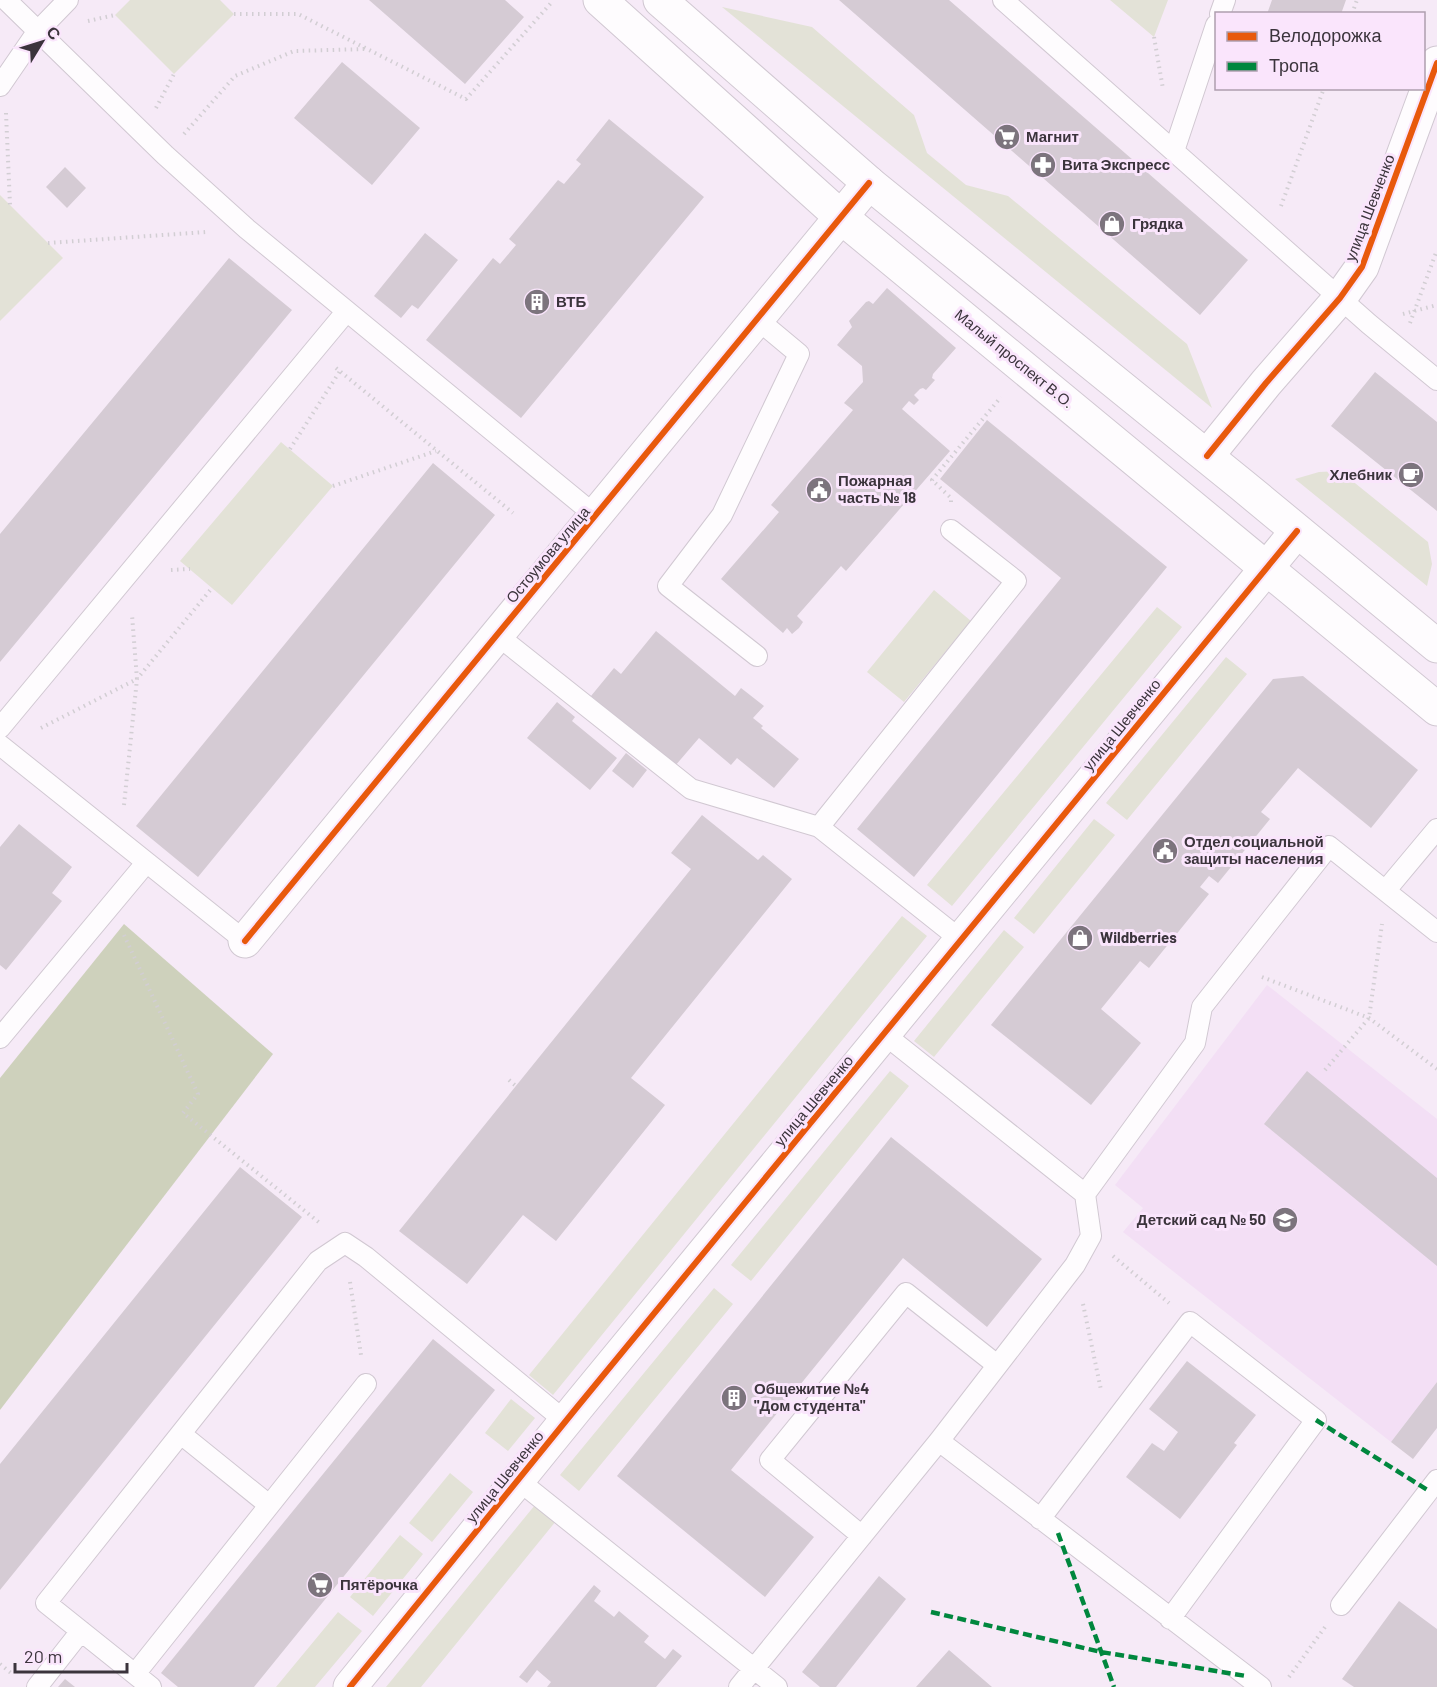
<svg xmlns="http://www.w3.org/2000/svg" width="1437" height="1687" viewBox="0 0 1437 1687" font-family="Barlow,sans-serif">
  <rect width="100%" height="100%" fill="#f6eaf7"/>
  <!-- built -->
  <path fill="#f3dff5" d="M 1267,985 L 1437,1119 L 1437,1382 L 1391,1442 L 1123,1232 L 1143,1208 L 1115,1185 Z"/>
  <!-- green -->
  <path fill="#e3e2d7" d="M 130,0 L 220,0 L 234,14 L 174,74 L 115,15 Z
    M 1110,0 L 1168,0 L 1154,37 Z
    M 722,7 L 812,27 L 914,115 L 927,153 L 966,185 L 1008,196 L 1187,344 L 1212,408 Z
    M 0,195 L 63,258 L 0,321 Z
    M 281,442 L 333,486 L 232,605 L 180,561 Z
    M 1340,471 L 1428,542 L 1432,564 L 1427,586 L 1295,479 L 1319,472 Z
    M 934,590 L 971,621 L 904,702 L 867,672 Z
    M 1157,607 L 1182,627 L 952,906 L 927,885 Z
    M 1226,657 L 1247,674 L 1127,820 L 1106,803 Z
    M 1094,819 L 1115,835 L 1034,934 L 1014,918 Z
    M 902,916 L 927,936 L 553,1395 L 529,1375 Z
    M 1004,930 L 1024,947 L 934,1057 L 914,1041 Z
    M 890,1071 L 909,1086 L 751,1281 L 731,1265 Z
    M 714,1288 L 733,1304 L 579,1491 L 560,1475 Z
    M 511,1399 L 535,1418 L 508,1451 L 485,1433 Z
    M 450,1473 L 473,1492 L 432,1542 L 409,1523 Z
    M 535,1505 L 556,1521 L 421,1687 L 386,1687 Z
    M 400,1535 L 423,1554 L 373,1616 L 350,1597 Z
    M 338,1612 L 362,1631 L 315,1687 L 276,1687 Z"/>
  <!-- forest -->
  <path fill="#ced1bc" d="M 124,924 L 273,1054 L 0,1410 L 0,1078 Z"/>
  <!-- building -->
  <path fill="#d5cbd4" d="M 369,0 L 505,0 L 524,17 L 465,84 Z
    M 839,0 L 949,0 L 1248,260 L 1200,315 Z
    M 1272,0 L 1346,0 L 1341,14 L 1267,14 Z
    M 342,62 L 420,128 L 372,185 L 294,118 Z
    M 609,119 L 704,197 L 521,418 L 426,340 L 493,258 L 500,264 L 516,245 L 509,239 L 558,180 L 564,184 L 581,164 L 576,160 Z
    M 65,167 L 86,188 L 67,208 L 46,187 Z
    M 425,233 L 458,260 L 418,309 L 412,305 L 401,318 L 374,296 Z
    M 229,258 L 292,310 L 0,662 L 0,534 Z
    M 887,288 L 956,348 L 933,374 L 932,378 L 935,380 L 926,390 L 923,388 L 920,389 L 914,395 L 919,400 L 914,405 L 909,401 L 902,409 L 950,451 L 846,571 L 841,566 L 797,616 L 803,622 L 799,628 L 792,634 L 787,628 L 783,633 L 721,579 L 779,512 L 771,505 L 853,410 L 844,403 L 863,382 L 862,366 L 837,345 L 852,327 L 849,321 L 866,302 L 869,301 L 873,304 Z
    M 1375,372 L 1437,422 L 1437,511 L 1331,426 Z
    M 987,420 L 1167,567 L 914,877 L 857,829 L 1061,578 L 940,479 Z
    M 433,463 L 495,515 L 198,877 L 136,826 Z
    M 656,631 L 735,696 L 741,688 L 764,706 L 753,718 L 763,726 L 761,728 L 799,759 L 774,788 L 737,758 L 731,765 L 699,738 L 675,766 L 591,696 L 614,668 L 621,674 Z
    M 1303,676 L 1418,770 L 1371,828 L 1298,768 L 1261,812 L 1270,819 L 1218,883 L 1209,876 L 1200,887 L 1209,894 L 1149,968 L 1140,961 L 1101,1009 L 1141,1043 L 1091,1105 L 991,1025 L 1273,679 Z
    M 557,702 L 575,717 L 572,721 L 617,758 L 590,790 L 527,738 Z
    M 626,753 L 647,770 L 633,788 L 612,771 Z
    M 702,815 L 758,860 L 763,855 L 792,879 L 631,1078 L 665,1105 L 556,1241 L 523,1215 L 467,1284 L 399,1231 L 691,869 L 671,853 Z
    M 19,824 L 72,867 L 52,893 L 62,901 L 6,970 L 0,965 L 0,847 Z
    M 1307,1071 L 1437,1178 L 1437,1266 L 1264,1124 Z
    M 891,1137 L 1042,1259 L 987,1327 L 903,1258 L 731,1470 L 814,1537 L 765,1597 L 617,1476 Z
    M 240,1167 L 302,1217 L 0,1590 L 0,1464 Z
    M 433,1339 L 495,1390 L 254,1687 L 178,1687 L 161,1673 Z
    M 1187,1361 L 1256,1415 L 1234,1443 L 1237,1445 L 1180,1519 L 1126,1477 L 1152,1443 L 1164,1451 L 1178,1432 L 1149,1409 Z
    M 1437,1382 L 1437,1428 L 1413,1459 L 1391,1442 Z
    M 879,1576 L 906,1599 L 836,1687 L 820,1687 L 802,1672 Z
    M 594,1585 L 601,1591 L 594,1601 L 614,1617 L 619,1611 L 649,1636 L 644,1642 L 665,1659 L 673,1649 L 682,1656 L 656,1687 L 547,1687 L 551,1682 L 537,1670 L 527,1683 L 519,1677 Z
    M 1399,1601 L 1437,1629 L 1437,1687 L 1354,1687 L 1342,1679 Z
    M 949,1650 L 992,1687 L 916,1687 Z
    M 65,1679 L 75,1687 L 58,1687 Z"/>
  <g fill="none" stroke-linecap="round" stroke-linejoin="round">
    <!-- service casing -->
    <g stroke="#d1c8d2" stroke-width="22">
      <path id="service" d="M 6,0 L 165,155 L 247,229 L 596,516
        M 1003,0 L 1369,324 L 1437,380
        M 1220,14 L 1225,0
        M 0,86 L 37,32 L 68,0
        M 1174,151 L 1216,25
        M 497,635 L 691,789 L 819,827 L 961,940
        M 757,656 L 668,586 L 722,515 L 799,354 L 757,319
        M 0,728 L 346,312
        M 0,745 L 245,941
        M 819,827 L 1016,581 L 951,530
        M 1386,890 L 1437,829
        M 884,1034 L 1085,1194
        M 0,1038 L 146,863
        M 181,1434 L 269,1505
        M 939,1441 L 1261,1687
        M 518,1480 L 777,1687
        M 1040,1519 L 1190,1322 L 1316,1420 L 1170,1619
        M 862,1536 L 770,1460 L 906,1293 L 997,1365
        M 1341,1605 L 1437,1480
        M 135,1674 L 366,1384
        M 37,1687 L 81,1631
        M 151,1687 L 46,1603 L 318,1261 L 345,1243 L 366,1257 L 565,1421
        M 739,1687 L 939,1441 L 1075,1265 L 1091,1236 L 1085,1194 L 1195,1043 L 1202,1007 L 1329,846 L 1437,932"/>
    </g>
    <!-- minor casing -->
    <g stroke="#d1c8d2" stroke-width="35">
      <path id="minor" d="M 1207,456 L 1266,383 L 1340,298 L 1362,267 L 1437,63
        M 245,941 L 869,183"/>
    </g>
    <!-- tertiary casing -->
    <g stroke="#d1c8d2" stroke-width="35">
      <path id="tertiary" d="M 350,1687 L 578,1406 L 1297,531"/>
    </g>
    <!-- secondary casing -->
    <g stroke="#d1c8d2" stroke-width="35">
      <path id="secondary" d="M 600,0 L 841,217 L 1437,709
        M 660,0 L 869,183 L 1242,485 L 1437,646"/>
    </g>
    <!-- path -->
    <path stroke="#d2ced3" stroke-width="4" stroke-dasharray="1.5 4.5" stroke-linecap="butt" d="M 234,14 L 298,14 L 466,99 L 551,3
      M 1352,14 L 1357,0
      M 88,21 L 115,15
      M 1154,37 L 1163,89
      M 156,108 L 174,74
      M 6,113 L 10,205
      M 184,134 L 235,76 L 294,51 L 367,49
      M 1281,206 L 1324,88
      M 48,243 L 206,232
      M 1403,314 L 1437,305
      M 1410,323 L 1437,250
      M 336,368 L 513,513
      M 290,449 L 340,371
      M 333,486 L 436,451
      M 951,502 L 951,498 L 932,480 L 1001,397
      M 171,570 L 190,569
      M 41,728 L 137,679 L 132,615
      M 124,805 L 137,679 L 212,588
      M 124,935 L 198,1094 L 183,1113 L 321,1224
      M 1262,977 L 1369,1018 L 1437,1069
      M 1325,1070 L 1369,1018 L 1382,924
      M 509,1080 L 516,1086
      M 1113,1256 L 1169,1303
      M 350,1282 L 361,1355
      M 1083,1304 L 1101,1390
      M 0,1664 L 11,1673
      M 1289,1677 L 1325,1627"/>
    <!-- service -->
    <use href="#service" stroke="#fefcfe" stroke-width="20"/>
    <!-- minor -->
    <use href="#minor" stroke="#fefcfe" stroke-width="33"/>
    <!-- tertiary -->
    <use href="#tertiary" stroke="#fefcfe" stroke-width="33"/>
    <!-- secondary -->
    <use href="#secondary" stroke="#fefcfe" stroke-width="33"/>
    <!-- quiet -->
    <path stroke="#00873e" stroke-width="4.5" stroke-dasharray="9 4.5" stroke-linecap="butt" d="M 1316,1420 L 1429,1491
      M 1058,1533 L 1114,1687
      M 931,1612 L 1101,1652 L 1246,1676"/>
    <!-- cycleway casing -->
    <g stroke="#fae5fc" stroke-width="10">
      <path id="cycleway" d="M 1207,456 L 1266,383 L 1340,298 L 1362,267 L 1437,63
        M 245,941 L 869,183
        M 350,1687 L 578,1406 L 1297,531"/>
    </g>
    <!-- cycleway -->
    <use href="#cycleway" stroke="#e8590c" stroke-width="6"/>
  </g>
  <!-- icons -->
  <defs>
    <g id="supermarket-disc" transform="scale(1.35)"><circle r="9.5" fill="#7c747d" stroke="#fae5fc"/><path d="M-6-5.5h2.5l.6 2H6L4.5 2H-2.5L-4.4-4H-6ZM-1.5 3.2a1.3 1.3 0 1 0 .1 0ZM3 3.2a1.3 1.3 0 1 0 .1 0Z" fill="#fff"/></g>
    <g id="pharmacy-disc" transform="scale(1.35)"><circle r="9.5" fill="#7c747d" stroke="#fae5fc"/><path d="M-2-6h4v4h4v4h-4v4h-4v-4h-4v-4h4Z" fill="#fff"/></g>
    <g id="shop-disc" transform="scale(1.35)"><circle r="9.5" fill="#7c747d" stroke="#fae5fc"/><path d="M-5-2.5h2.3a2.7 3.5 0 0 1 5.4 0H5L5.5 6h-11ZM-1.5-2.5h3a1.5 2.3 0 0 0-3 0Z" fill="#fff"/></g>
    <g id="building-disc" transform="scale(1.35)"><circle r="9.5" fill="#7c747d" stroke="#fae5fc"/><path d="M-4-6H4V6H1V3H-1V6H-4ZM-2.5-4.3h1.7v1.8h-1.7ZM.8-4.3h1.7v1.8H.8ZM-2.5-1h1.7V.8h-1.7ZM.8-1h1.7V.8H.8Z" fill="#fff"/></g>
    <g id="cafe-disc" transform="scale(1.35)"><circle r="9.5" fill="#7c747d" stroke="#fae5fc"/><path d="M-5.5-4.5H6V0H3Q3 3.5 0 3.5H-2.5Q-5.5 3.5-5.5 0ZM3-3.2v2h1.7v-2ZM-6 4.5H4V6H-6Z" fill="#fff"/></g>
    <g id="civic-disc" transform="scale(1.35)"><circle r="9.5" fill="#7c747d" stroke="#fae5fc"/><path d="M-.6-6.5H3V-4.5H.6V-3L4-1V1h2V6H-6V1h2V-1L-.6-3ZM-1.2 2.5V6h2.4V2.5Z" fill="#fff"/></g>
    <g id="school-disc" transform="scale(1.35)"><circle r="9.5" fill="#7c747d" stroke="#fae5fc"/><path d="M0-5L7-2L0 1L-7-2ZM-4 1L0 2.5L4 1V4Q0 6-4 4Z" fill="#fff"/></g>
  </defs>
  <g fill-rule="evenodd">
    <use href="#supermarket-disc" x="1007" y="137"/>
    <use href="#pharmacy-disc" x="1043" y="165"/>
    <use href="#shop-disc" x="1112" y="224"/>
    <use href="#building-disc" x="537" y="302"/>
    <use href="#cafe-disc" x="1411" y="475"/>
    <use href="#civic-disc" x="819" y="490"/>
    <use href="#civic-disc" x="1165" y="851"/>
    <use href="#shop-disc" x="1080" y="938"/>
    <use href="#school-disc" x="1285" y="1220"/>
    <use href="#building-disc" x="734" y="1398"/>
    <use href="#supermarket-disc" x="320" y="1585"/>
  </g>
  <g text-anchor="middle" stroke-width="6" stroke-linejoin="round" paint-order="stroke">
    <!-- poi labels -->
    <g font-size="15" font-weight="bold" fill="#3b343c" stroke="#fae5fc" text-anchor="start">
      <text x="1026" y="142">Магнит</text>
      <text x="1062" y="170">Вита Экспресс</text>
      <text x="1132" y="229">Грядка</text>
      <text x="556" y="307">ВТБ</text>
      <text x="1392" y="480" text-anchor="end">Хлебник</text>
      <text x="838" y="486">Пожарная<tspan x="838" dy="17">часть № 18</tspan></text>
      <text x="1184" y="847">Отдел социальной<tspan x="1184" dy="17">защиты населения</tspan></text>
      <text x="1100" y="943">Wildberries</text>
      <text x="1266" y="1225" text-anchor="end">Детский сад № 50</text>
      <text x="754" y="1394">Общежитие №4<tspan x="754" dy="17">"Дом студента"</tspan></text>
      <text x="340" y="1590">Пятёрочка</text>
    </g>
    <!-- street labels -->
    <g font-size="15" fill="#3b343c" stroke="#fae5fc">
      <text transform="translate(1370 208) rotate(-69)" y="5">улица Шевченко</text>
      <text transform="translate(1014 359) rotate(39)" y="5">Малый проспект В.О.</text>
      <text transform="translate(548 555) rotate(-50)" y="5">Остоумова улица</text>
      <text transform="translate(1122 725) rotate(-51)" y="5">улица Шевченко</text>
      <text transform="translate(814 1101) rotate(-50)" y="5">улица Шевченко</text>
      <text transform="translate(505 1477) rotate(-51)" y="5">улица Шевченко</text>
    </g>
  </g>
  <!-- legend -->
  <rect x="1215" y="12" width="210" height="78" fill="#fae5fc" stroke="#ae9eaf" stroke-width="1.5"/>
  <rect x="1227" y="32" width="30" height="9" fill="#e8590c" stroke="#ae9eaf" stroke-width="1.5"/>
  <text x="1269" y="42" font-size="18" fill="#3b343c">Велодорожка</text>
  <rect x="1227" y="62" width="30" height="9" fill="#00873e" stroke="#ae9eaf" stroke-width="1.5"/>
  <text x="1269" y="72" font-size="18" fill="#3b343c">Тропа</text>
  <!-- north arrow -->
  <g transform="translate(42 42) rotate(52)" stroke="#fae5fc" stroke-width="4.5" paint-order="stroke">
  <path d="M0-4.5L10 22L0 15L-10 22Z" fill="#3b343c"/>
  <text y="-9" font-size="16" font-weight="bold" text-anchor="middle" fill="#3b343c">С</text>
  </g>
  <!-- scale -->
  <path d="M15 1663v9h112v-9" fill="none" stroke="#3b343c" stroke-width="3"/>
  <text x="24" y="1663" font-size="18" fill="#3b343c" stroke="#fae5fc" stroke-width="4.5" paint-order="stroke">20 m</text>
</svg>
